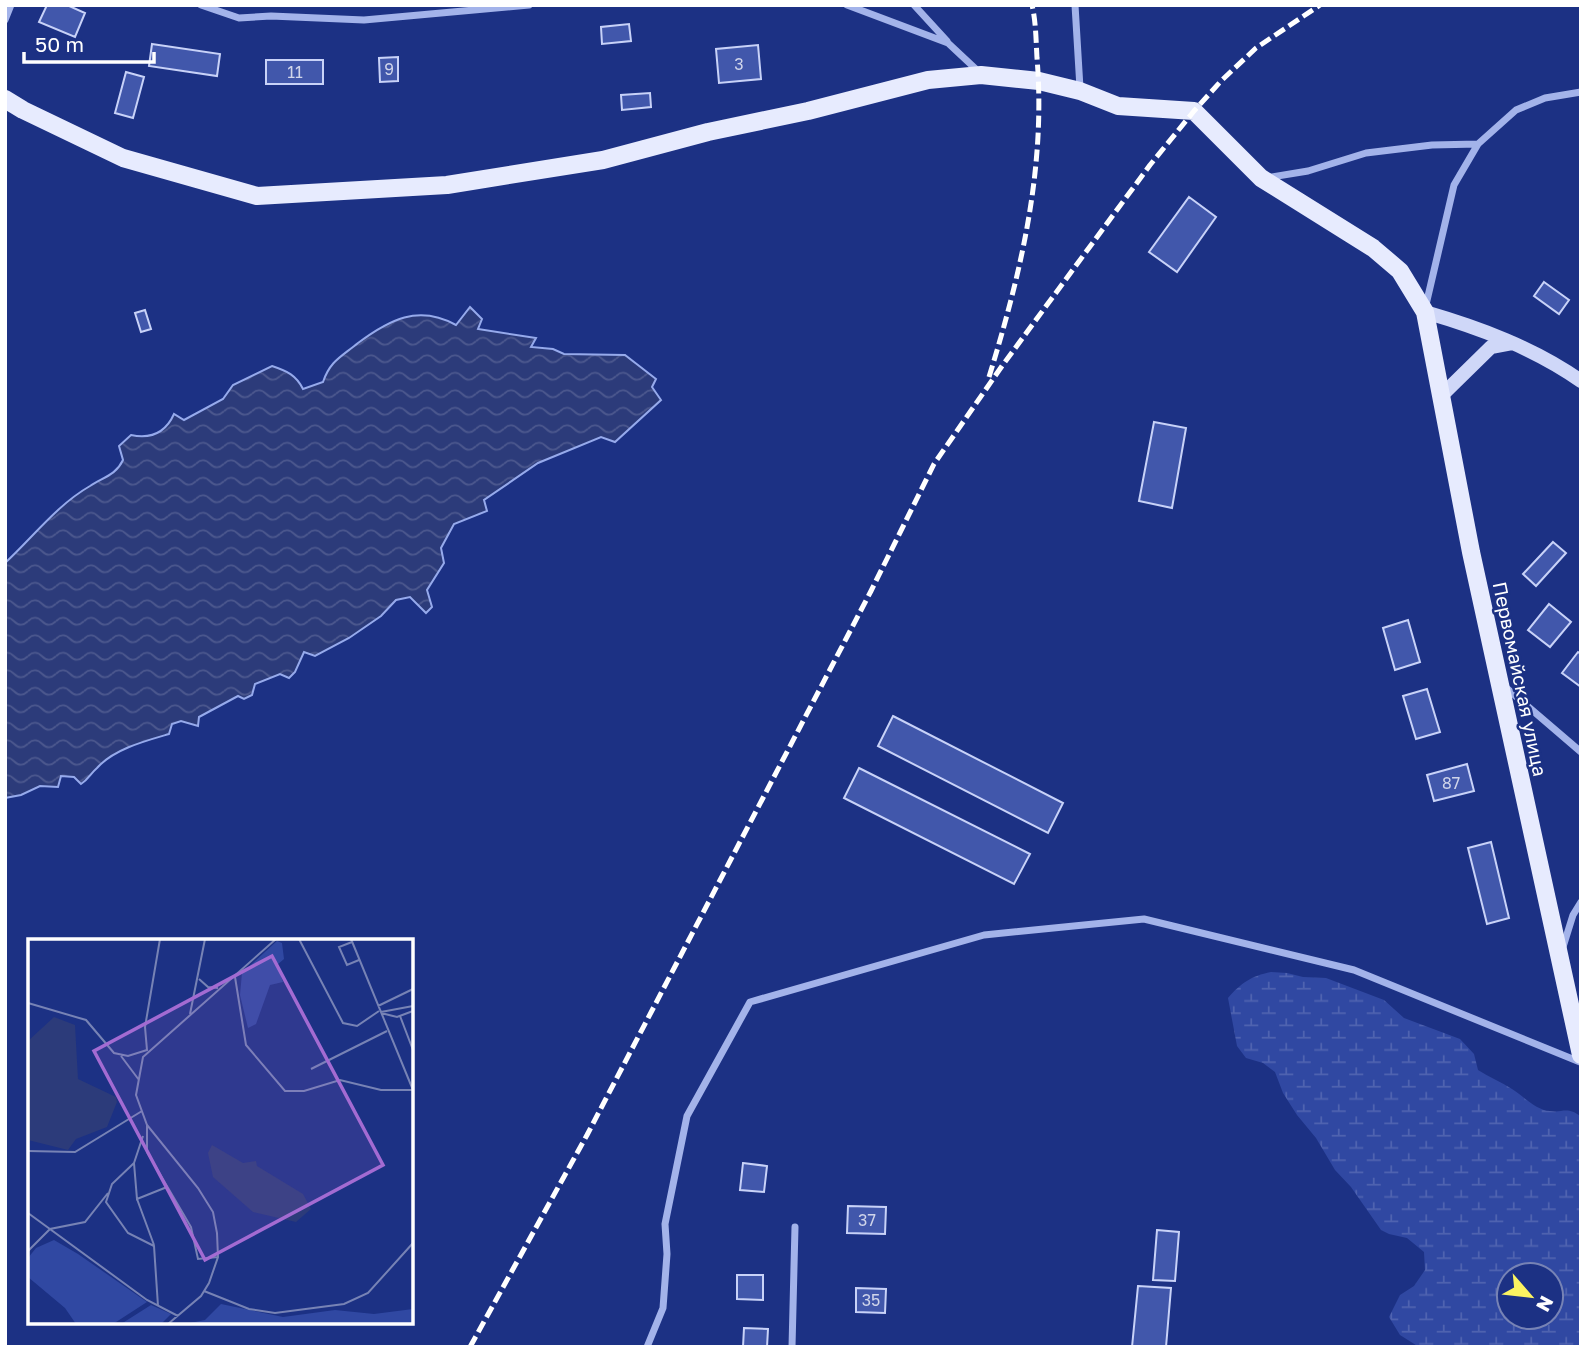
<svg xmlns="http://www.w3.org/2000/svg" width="1586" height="1352" viewBox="0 0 1586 1352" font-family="'Golos Text',sans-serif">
  <defs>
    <pattern id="wetland-marsh" width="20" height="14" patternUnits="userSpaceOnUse" patternTransform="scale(1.75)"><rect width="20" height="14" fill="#3048a2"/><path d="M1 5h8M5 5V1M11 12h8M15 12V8" fill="none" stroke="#4f63b0"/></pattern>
    <pattern id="water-waves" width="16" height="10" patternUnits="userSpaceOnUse" patternTransform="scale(1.75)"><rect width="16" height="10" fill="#2c3b7a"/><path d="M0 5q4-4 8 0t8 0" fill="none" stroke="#4c588e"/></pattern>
  </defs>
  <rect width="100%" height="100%" fill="#1c3184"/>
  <!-- wetland -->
  <path fill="url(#wetland-marsh)" fill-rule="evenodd" d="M 1271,972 L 1287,973 L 1303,977 L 1326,978 L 1384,1000 L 1404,1018 L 1460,1039 L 1474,1054 L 1478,1070 C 1489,1077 1501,1082 1512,1089 C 1523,1096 1536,1110 1550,1111 C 1563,1113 1568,1106 1581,1117 L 1581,1347 L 1419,1347 L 1400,1335 L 1389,1317 L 1400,1295 L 1414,1286 L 1425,1270 L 1424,1252 L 1407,1238 L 1389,1234 L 1381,1230 L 1351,1187 L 1335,1170 L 1316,1138 L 1297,1115 L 1283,1093 L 1275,1072 L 1263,1063 L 1246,1058 L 1237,1046 L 1228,998 C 1241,983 1251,976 1271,972 ZM 1509,1275 L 1551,1275 L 1551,1317 L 1509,1317 Z"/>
  <!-- water -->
  <path fill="url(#water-waves)" stroke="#96aaec" stroke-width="2" d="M 470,307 L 482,319 L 478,329 L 536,338 L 531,347 L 553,349 L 564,354 L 625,355 L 656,379 L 652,387 L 661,400 L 615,442 L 601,437 L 538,463 L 484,500 L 487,511 L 454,524 L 441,548 L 444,563 L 427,590 L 432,607 L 426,613 L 410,597 L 396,600 L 381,616 L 349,638 L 315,656 L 304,652 L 295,672 L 289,678 L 280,674 L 255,684 L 252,695 L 244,699 L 238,696 L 199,717 L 198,726 L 181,721 L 172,724 L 169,734 C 145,741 114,749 97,768 C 90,774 89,779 81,784 L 74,777 L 61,776 L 58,787 L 40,786 L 21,795 L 5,798 L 5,563 C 33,537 57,505 90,486 C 104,477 116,475 123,460 L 119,446 L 131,435 C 150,439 165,434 174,414 L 184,420 L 223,399 L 233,385 L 272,366 C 287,371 296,375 303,389 L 323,382 C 330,361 341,357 358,343 C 389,320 418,304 456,325 Z"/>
  <!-- building -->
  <path fill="#4157ab" stroke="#c8d2f8" stroke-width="2" d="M 47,5 L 67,5 L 85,13 L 75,37 L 39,22 Z
    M 629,24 L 631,41 L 602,44 L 601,27 Z
    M 152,44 L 220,54 L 217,76 L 149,66 Z
    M 758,45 L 761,79 L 719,83 L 716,49 Z
    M 398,57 L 398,81 L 380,82 L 379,58 Z
    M 266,60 L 323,60 L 323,84 L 266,84 Z
    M 126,72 L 144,77 L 133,118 L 115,113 Z
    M 650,93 L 651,107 L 622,110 L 621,95 Z
    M 1189,197 L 1216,217 L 1177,272 L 1149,252 Z
    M 1544,282 L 1569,300 L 1559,314 L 1534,296 Z
    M 145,310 L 151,329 L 141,332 L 135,313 Z
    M 1154,422 L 1186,428 L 1172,508 L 1139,501 Z
    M 1553,542 L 1566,553 L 1536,586 L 1523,574 Z
    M 1549,604 L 1571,622 L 1550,647 L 1528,630 Z
    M 1408,620 L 1420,662 L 1395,670 L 1383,628 Z
    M 1578,652 L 1581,654 L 1581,687 L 1562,673 Z
    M 1427,689 L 1440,732 L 1416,739 L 1403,696 Z
    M 893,716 L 1063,803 L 1048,833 L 878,746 Z
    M 1467,764 L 1474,791 L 1434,801 L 1427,775 Z
    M 859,768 L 1030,854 L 1014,884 L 844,798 Z
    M 1491,842 L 1509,918 L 1487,924 L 1468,848 Z
    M 743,1163 L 767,1166 L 764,1192 L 740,1190 Z
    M 848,1206 L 886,1207 L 885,1234 L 847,1233 Z
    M 1157,1230 L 1179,1232 L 1175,1281 L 1153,1280 Z
    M 737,1275 L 763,1275 L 763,1300 L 737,1299 Z
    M 1138,1286 L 1171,1288 L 1166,1347 L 1132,1347 Z
    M 856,1288 L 886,1289 L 885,1313 L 856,1312 Z
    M 744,1328 L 768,1329 L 767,1347 L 743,1347 Z"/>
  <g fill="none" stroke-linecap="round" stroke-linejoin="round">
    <!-- street -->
    <path stroke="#a3b3ea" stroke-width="7" d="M 201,5 L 239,18 L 271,16 L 364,20 L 529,5
      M 847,5 L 948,43 L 979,72
      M 914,5 L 947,41
      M 1075,5 L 1080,88
      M 5,20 L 11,5
      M 1265,178 L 1308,171 L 1366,153 L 1432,145 L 1478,144
      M 1425,309 L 1454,185 L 1478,144 L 1516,110 L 1545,98 L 1581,92
      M 1504,686 L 1581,752
      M 1563,947 L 1573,915 L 1581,902
      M 647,1347 L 663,1308 L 667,1254 L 665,1224 L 687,1116 L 750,1002 L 984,935 L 1144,919 L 1354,970 L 1580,1062
      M 792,1347 L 795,1227"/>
    <!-- secondary -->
    <path stroke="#cfd7f8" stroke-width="14" d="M 1425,312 C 1480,328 1534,348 1581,381
      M 1441,396 L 1491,347 L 1512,343"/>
    <!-- primary -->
    <path stroke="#e7ebfe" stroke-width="18" d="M 5,99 L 23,110 L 123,158 L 257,196 L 447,185 L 603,160 L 708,132 L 808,111 L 928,80 L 981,75 L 1039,81 L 1080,91 L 1118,106 L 1194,111 L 1261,178 L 1373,248 L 1400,271 L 1425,312 L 1471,552 L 1581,1055"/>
    <!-- rail -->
    <path stroke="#fff" stroke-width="5" stroke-dasharray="12 5" stroke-linecap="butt" d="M 989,377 C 1021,273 1046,168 1037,58 C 1036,41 1036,22 1032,5
      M 470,1347 L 587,1135 L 871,591 L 934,464 L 1002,366 L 1150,165 L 1194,111 L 1221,81 L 1256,48 L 1320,5"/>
  </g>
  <g text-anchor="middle" stroke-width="5" stroke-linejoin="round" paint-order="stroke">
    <!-- number labels -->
    <g font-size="16" fill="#d0d5ea">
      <text x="739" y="70">3</text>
      <text x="389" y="75">9</text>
      <text x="295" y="78">11</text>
      <text x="1451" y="789">87</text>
      <text x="867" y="1226">37</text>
      <text x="871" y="1306">35</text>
    </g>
    <!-- street labels -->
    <g font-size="19" fill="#fff" stroke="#1c3184">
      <text transform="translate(1520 679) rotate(78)" y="7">Первомайская улица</text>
    </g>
  </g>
  <!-- overview -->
  <g transform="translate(28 939)">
    <rect width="385" height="385" fill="#1c3184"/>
    <path d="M 26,301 L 50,315 L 119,363 L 85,385 L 48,385 L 37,369 L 0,338 L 0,319 L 8,309 ZM 193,365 L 255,378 L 307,371 L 346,375 L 385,370 L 385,385 L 157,385 L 177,381 ZM 123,366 L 143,375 L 133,385 L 93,385 Z" fill="#3048a2"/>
    <path d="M 249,2 L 254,4 L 256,20 L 249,26 L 255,43 L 242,46 L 228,85 L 220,89 L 212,56 L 214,34 Z" fill="#3048a2"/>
    <path d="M 26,78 L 47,86 L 50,140 L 88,158 L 89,163 L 79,188 L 48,200 L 40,211 L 0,201 L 0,102 ZM 184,206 L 215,224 L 228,222 L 229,227 L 275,255 L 283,270 L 268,283 L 225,273 L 185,238 L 180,214 Z" fill="#2c3b7a"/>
    <path fill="none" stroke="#7783b5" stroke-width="2" d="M 271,0 L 315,84 L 329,87 L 351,72M 323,0 L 385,151M 324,3 L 311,8 L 319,26 L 331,21M 207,38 L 218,106 L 257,152 L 276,152 L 312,141 L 353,151 L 385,151M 171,40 L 180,48 L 190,49M 0,64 L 58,81 L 86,114 L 100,117 L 119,111 L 117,88 L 132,0M 350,67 L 385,50M 353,73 L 385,67M 353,74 L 369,78 L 385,72M 162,75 L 177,0M 372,77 L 385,111M 93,117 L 111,141M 283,130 L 359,92M 119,186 L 119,213 L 163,288 L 170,320 L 190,318M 115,197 L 106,224 L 109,260 L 139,248M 0,212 L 47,213 L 114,172M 106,224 L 84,245 L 78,263 L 100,294 L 126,307 L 130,367M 109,260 L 126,306M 0,274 L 119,361 L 150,377M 0,312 L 22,290 L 57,283 L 80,254M 176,352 L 221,370 L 247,374 L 316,365 L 340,354 L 385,304M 140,385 L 173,357 L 181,344 L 190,318 L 189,294 L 185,273 L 170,249 L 119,186 L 108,156 L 115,118 L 248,0"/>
    <path fill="#a36bd2" fill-opacity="0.15" stroke="#a36bd2" stroke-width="3.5" d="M 244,17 L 355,226 L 177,321 L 66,112 Z"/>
    <rect width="385" height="385" fill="none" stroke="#fff" stroke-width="3.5"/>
  </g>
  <!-- border -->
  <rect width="1586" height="1352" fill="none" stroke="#ffffff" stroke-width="14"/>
  <!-- north arrow -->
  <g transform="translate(1530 1296) rotate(118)"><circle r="33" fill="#1c3184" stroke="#7783b5" stroke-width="2"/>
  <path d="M0-5L12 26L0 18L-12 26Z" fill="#fbf361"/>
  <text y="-10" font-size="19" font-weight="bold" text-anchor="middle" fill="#ffffff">N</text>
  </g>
  <!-- scale -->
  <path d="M24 52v10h130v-10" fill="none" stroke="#ffffff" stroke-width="3.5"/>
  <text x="35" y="52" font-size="21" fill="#ffffff" stroke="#1c3184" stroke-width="5" paint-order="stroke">50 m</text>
</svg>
